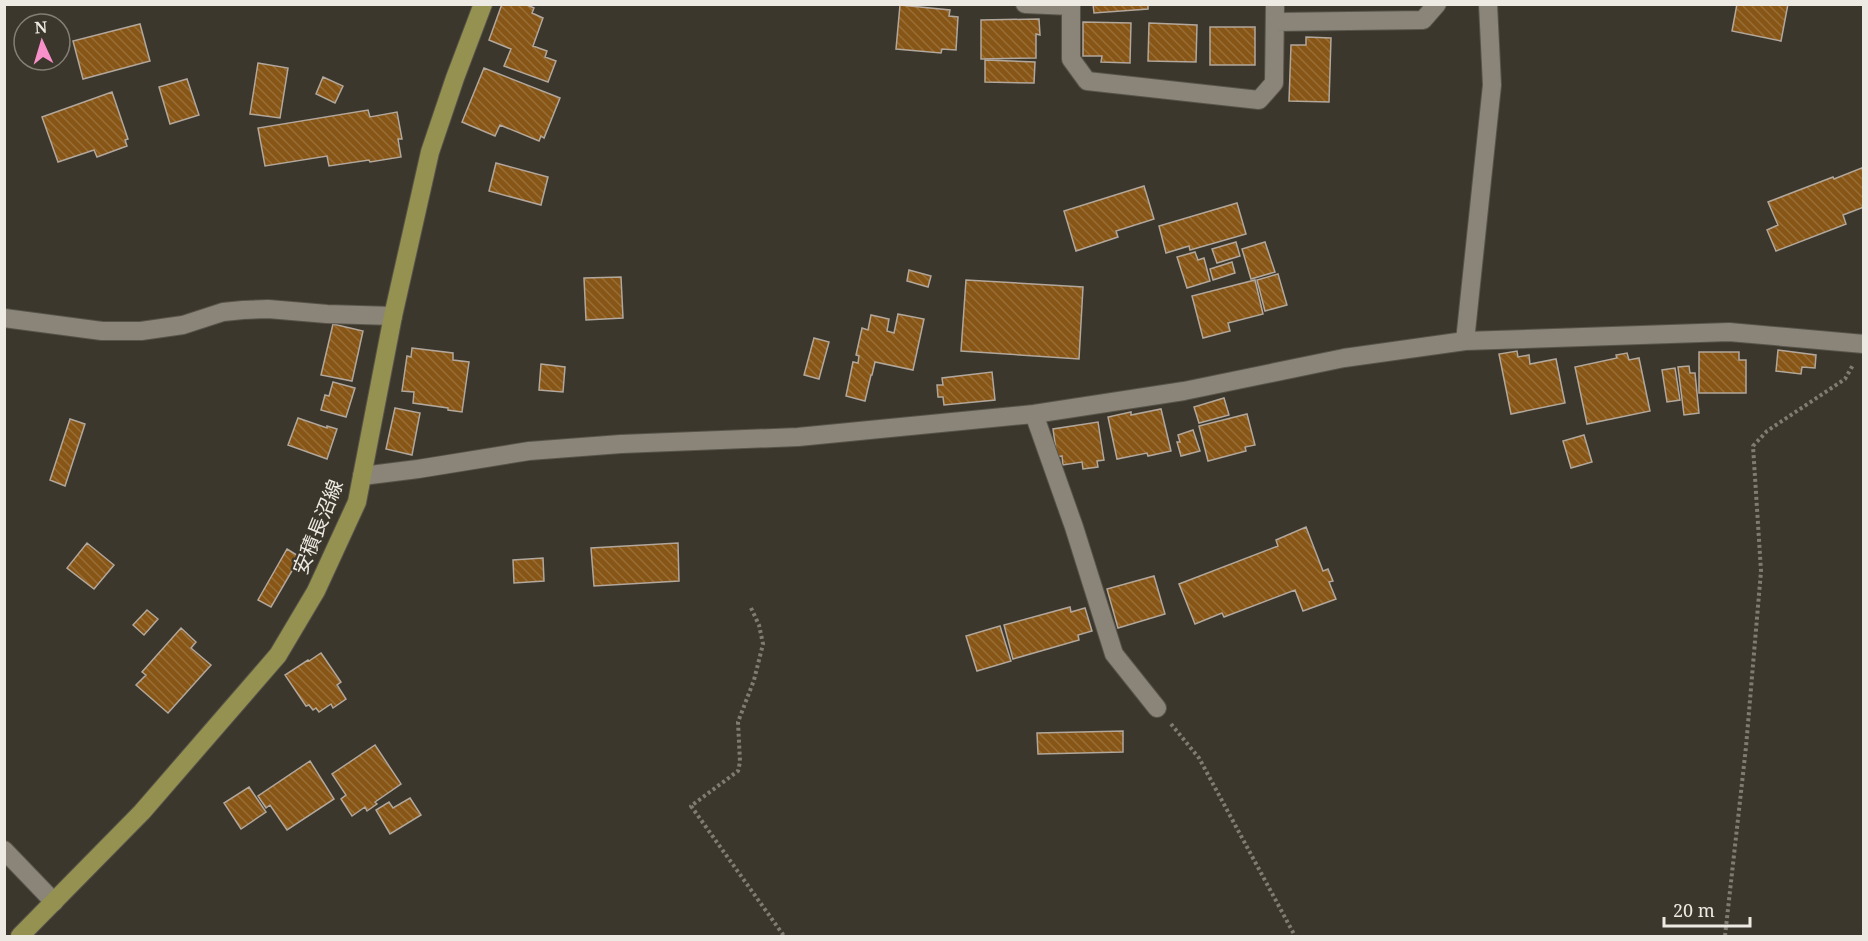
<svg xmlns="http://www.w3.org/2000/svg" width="1868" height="941" viewBox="0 0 1868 941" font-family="'Noto Serif','Noto Sans JP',serif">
  <defs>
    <pattern id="building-back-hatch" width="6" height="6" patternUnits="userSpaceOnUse" patternTransform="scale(1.5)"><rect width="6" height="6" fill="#875515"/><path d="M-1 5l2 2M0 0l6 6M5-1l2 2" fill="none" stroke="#986e37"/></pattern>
  </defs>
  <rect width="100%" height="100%" fill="#3c372c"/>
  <!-- building -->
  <path fill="url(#building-back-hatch)" stroke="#b2a79c" stroke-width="1.5" d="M 502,4 L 525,4 L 534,8 L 532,13 L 543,18 L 533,46 L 547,51 L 545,57 L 556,61 L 548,82 L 504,66 L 511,49 L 489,40 Z
    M 1093,4 L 1148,4 L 1148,9 L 1094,13 Z
    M 1737,4 L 1788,4 L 1781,41 L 1732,31 Z
    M 900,5 L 950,10 L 949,16 L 958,17 L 956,50 L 942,49 L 941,53 L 896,49 Z
    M 1039,19 L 1040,35 L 1036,34 L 1036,58 L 981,59 L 981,20 Z
    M 1083,22 L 1131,23 L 1130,63 L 1101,62 L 1102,56 L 1083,56 Z
    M 1149,23 L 1197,25 L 1196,62 L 1148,61 Z
    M 140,24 L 150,61 L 83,79 L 73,41 Z
    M 1210,27 L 1255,27 L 1255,65 L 1210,65 Z
    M 1306,37 L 1331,38 L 1329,102 L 1289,101 L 1291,45 L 1306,45 Z
    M 985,60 L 1035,62 L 1034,83 L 985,82 Z
    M 258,63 L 288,68 L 280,118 L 250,114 Z
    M 484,68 L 560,98 L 544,138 L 541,136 L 539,141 L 500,125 L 495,136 L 462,122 Z
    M 323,77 L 343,86 L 335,103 L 316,94 Z
    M 187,79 L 199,115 L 170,124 L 159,87 Z
    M 112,92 L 128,139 L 125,140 L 127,146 L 97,157 L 94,150 L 58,162 L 42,117 Z
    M 368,110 L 370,117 L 397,112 L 402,139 L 398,139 L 401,157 L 370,162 L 369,160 L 329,166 L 327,156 L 265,166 L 258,128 Z
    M 496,163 L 548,177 L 541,205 L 489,191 Z
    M 1864,167 L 1864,207 L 1843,215 L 1846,224 L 1776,251 L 1767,230 L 1778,225 L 1768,202 L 1833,177 L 1834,179 Z
    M 1144,186 L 1154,219 L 1116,231 L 1118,237 L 1076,251 L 1064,211 Z
    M 1237,203 L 1246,234 L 1190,250 L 1189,246 L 1166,253 L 1159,226 Z
    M 1236,242 L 1240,256 L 1217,263 L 1212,249 Z
    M 1265,242 L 1275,272 L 1251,279 L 1242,249 Z
    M 1195,252 L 1198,260 L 1204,258 L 1210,281 L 1187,288 L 1177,257 Z
    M 1232,262 L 1235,273 L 1213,280 L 1210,269 Z
    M 909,270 L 931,276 L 928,287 L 907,281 Z
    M 1278,274 L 1287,305 L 1265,311 L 1257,280 Z
    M 621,277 L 623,318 L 586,320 L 584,278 Z
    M 966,280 L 1083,287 L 1079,359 L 961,351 Z
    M 1255,280 L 1263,314 L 1228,323 L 1230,331 L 1203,338 L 1192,296 Z
    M 898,314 L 924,319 L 913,370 L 875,362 L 872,375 L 871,375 L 865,401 L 846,396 L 853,362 L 858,363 L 859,356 L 856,355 L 862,328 L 868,330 L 871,315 L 889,319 L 887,331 L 894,333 Z
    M 333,324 L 363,331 L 352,381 L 321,375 Z
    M 814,338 L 829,342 L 819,379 L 804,375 Z
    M 412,348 L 453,353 L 453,360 L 469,362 L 462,412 L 448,410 L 448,408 L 413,403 L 414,392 L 402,391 L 407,356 L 411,357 Z
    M 1778,350 L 1816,355 L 1815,368 L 1802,367 L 1801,374 L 1776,371 Z
    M 1517,351 L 1518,357 L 1529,355 L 1530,364 L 1556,359 L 1565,403 L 1511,414 L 1499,354 Z
    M 1699,352 L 1739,352 L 1739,360 L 1746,360 L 1746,393 L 1699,393 Z
    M 1627,353 L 1629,360 L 1639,358 L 1650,411 L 1587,424 L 1575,367 L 1617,358 L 1616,355 Z
    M 541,364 L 565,367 L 563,392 L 539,390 Z
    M 1689,366 L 1690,373 L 1695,373 L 1699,413 L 1684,415 L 1678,367 Z
    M 1675,368 L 1680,400 L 1667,402 L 1662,370 Z
    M 992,372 L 995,400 L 944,405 L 943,397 L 938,397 L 937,385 L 943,385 L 942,378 Z
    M 333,382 L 355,388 L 346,417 L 321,410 L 325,395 L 329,396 Z
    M 1224,398 L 1229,415 L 1199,423 L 1194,407 Z
    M 395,408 L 420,413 L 412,455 L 386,449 Z
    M 1161,409 L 1171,451 L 1148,456 L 1147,453 L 1117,459 L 1108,417 L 1131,412 L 1131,415 Z
    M 1247,414 L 1255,445 L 1245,447 L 1246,451 L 1208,461 L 1199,426 Z
    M 298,418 L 327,428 L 327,426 L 337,429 L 327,459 L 288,445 Z
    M 70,419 L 85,424 L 65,486 L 50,480 Z
    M 1098,422 L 1104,460 L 1097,461 L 1098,467 L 1083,469 L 1082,462 L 1063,465 L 1062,456 L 1057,457 L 1053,429 Z
    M 1193,430 L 1200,451 L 1181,456 L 1177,442 L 1180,442 L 1178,435 Z
    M 1584,435 L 1592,462 L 1571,468 L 1563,441 Z
    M 1306,527 L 1323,571 L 1328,569 L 1333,581 L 1329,582 L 1336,599 L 1303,611 L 1295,590 L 1224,617 L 1222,613 L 1195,624 L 1179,584 L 1278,546 L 1276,540 Z
    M 87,543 L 114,565 L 94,589 L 67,568 Z
    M 678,543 L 679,581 L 594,586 L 591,548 Z
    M 287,549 L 300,557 L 271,607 L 258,600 Z
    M 543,558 L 544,581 L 514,583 L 513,560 Z
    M 1154,576 L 1165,614 L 1118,628 L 1107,589 Z
    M 1070,607 L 1071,612 L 1085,608 L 1092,631 L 1078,635 L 1079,640 L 1013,659 L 1004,625 Z
    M 147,610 L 158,619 L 144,635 L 133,625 Z
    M 1000,626 L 1011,661 L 977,671 L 966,636 Z
    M 181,628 L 196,642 L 191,648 L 211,665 L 168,713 L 136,685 L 146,675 L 142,672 Z
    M 321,653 L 341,682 L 337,685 L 346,699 L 333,708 L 331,704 L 319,712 L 316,708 L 313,710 L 309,705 L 306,706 L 285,675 L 308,660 L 309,661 Z
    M 1123,731 L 1123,752 L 1038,754 L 1037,733 Z
    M 375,745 L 401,784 L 375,802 L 377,804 L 367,811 L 365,807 L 352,816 L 341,799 L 346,795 L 332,774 Z
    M 310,761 L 334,799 L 287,830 L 270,805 L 266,808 L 258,796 Z
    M 249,787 L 266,812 L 241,829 L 224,803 Z
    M 410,798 L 421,815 L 390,834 L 376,810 L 389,802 L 393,808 Z"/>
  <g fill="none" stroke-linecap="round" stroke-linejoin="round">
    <!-- minor casing -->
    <g stroke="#58544a" stroke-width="20">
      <path id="minor" d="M 1025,4 L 1071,6
        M 1071,4 L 1071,59 L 1087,81 L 1259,100 L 1274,83 L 1275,4
        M 1275,22 L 1423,20 L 1437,4
        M 4,318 L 102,331 L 141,331 L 183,325 L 223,312 L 243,310 L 268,309 L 327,314 L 393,316
        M 1465,341 L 1492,85 L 1488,4
        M 1034,414 L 1074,527 L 1114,654 L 1157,708
        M 362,476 L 418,469 L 529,451 L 621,444 L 798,437 L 1034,414 L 1184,391 L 1344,358 L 1465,341 L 1729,332 L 1864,344
        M 4,850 L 54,902"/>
    </g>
    <!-- major casing -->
    <g stroke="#58544a" stroke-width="20">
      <path id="major" d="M 20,936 L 142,812 L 278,655 L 316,591 L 357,502 L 393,316 L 430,152 L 455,78 L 483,4"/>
    </g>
    <!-- path -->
    <path stroke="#807c72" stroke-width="4" stroke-dasharray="3 3" stroke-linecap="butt" d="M 751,608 L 759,625 L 763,644 L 754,680 L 738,722 L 740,762 L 738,771 L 691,806 L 784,936
      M 1171,724 L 1199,758 L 1295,936
      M 1725,936 L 1746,747 L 1761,571 L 1753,446 L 1767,431 L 1845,379 L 1853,365"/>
    <!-- minor -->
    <use href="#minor" stroke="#8a8578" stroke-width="18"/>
    <!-- major -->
    <use href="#major" stroke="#959251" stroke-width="18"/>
  </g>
  <g text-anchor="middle" stroke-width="4.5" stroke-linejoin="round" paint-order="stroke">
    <!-- street labels -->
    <g font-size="20" fill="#edeae3" stroke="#3c372c">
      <text transform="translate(318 527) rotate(-68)" y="7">安積長沼線</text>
    </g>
  </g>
  <!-- border -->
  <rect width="1868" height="941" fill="none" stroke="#edeae3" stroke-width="12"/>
  <!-- north arrow -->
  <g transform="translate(42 42) rotate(356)"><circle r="28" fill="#3c372c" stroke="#837f75" stroke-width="1.5"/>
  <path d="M0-4.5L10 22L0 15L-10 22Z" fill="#f890cb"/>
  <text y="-9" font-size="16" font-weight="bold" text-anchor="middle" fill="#edeae3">N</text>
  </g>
  <!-- scale -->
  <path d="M1664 917v9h86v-9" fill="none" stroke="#edeae3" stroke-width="3"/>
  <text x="1673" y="917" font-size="18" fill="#edeae3" stroke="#3c372c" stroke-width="4.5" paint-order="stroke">20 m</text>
</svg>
